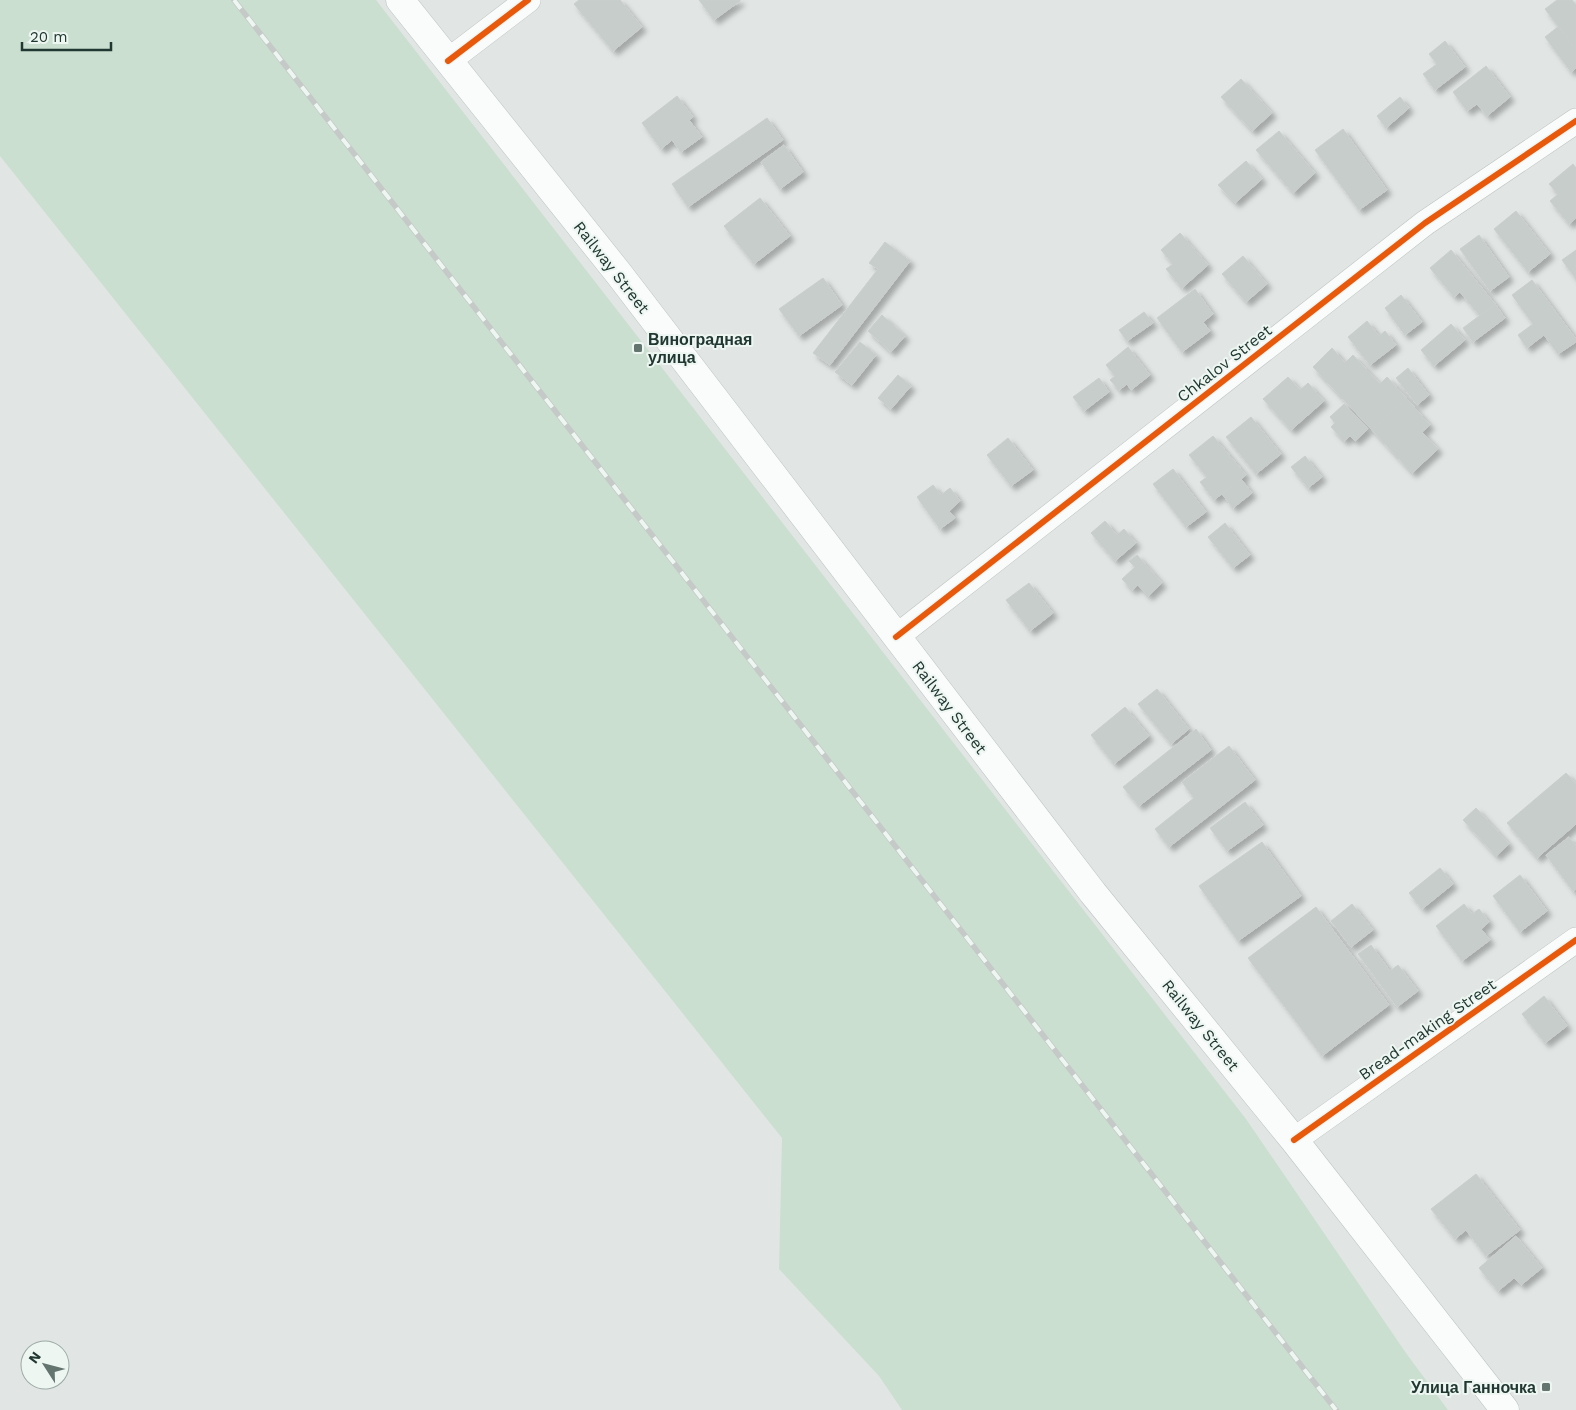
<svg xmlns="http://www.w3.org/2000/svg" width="1576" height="1410" viewBox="0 0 1576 1410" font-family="'Work Sans',sans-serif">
  <defs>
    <filter id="shadow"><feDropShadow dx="4.5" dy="4.5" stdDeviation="2.5" flood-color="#0004"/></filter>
  </defs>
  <rect width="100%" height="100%" fill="#e1e6e4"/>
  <!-- green -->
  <path fill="#cadfd0" d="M 0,0 L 376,0 L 1246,1119 L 1406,1353 L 1448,1410 L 902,1410 L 879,1376 L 779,1269 L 782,1138 L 0,156 Z"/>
  <!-- building -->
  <path fill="#c7cdca" stroke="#cacfcd" filter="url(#shadow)" d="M 579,0 L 620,0 L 642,27 L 613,51 L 574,4 Z
    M 699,0 L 740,0 L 740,1 L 714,20 Z
    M 1557,0 L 1572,0 L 1576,5 L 1576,50 L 1545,9 Z
    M 1559,26 L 1576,50 L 1576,68 L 1571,72 L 1545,37 Z
    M 1445,41 L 1465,67 L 1435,90 L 1423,74 L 1437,64 L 1429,54 Z
    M 1486,66 L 1510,97 L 1487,116 L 1477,104 L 1467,111 L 1453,92 Z
    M 1241,79 L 1272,113 L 1252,131 L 1221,97 Z
    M 677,96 L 693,117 L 689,120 L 702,137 L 681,152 L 672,140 L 661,149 L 642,123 Z
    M 1400,97 L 1409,108 L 1386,128 L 1377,116 Z
    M 767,118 L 783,140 L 688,207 L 672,184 Z
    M 1343,129 L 1387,190 L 1359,210 L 1315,150 Z
    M 1279,131 L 1315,173 L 1293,193 L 1256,150 Z
    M 784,145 L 803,172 L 780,189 L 761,162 Z
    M 1246,161 L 1262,179 L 1235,203 L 1218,185 Z
    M 1573,164 L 1576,168 L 1576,218 L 1569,224 L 1550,201 L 1558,194 L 1549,184 Z
    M 760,198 L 790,236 L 754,264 L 724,226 Z
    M 1516,211 L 1550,254 L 1528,272 L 1494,229 Z
    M 1180,233 L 1208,265 L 1182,288 L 1166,269 L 1173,264 L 1161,250 Z
    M 1479,235 L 1509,277 L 1490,291 L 1460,249 Z
    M 885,242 L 910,261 L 830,365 L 813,353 L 878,269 L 869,263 Z
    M 1451,250 L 1495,304 L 1480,316 L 1460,292 L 1454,297 L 1430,268 Z
    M 1576,250 L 1576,279 L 1562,260 Z
    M 1243,256 L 1267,284 L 1246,302 L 1222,274 Z
    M 823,278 L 842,305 L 799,336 L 779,309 Z
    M 1532,280 L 1576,339 L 1576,342 L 1558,354 L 1544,335 L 1527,348 L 1518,335 L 1533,324 L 1512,295 Z
    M 1195,289 L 1213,314 L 1203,322 L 1210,331 L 1182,352 L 1157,318 Z
    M 1401,295 L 1422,322 L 1405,335 L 1385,308 Z
    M 1495,304 L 1505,318 L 1473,342 L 1463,328 Z
    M 1144,312 L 1153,323 L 1127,341 L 1119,330 Z
    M 882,315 L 905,336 L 891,352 L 868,331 Z
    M 1367,321 L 1379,336 L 1385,331 L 1396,345 L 1370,365 L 1348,337 Z
    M 1451,324 L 1465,340 L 1434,366 L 1421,350 Z
    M 860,342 L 876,355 L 852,385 L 835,372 Z
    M 1128,347 L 1150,375 L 1131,390 L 1127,384 L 1119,390 L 1110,380 L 1115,376 L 1106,365 Z
    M 1332,348 L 1345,363 L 1353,355 L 1380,384 L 1387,377 L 1406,398 L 1372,430 L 1313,367 Z
    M 1408,368 L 1429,395 L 1417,405 L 1396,378 Z
    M 898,375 L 911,386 L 891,409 L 878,398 Z
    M 1288,377 L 1300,390 L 1308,383 L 1324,401 L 1291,430 L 1263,399 Z
    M 1099,378 L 1109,392 L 1084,411 L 1073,397 Z
    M 1406,398 L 1430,425 L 1422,432 L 1438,449 L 1412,473 L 1372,430 Z
    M 1344,404 L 1368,429 L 1355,441 L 1350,436 L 1344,441 L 1331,427 L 1335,423 L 1330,417 Z
    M 1251,417 L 1281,454 L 1256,474 L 1226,437 Z
    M 1213,436 L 1246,475 L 1214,500 L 1200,482 L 1207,477 L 1189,455 Z
    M 1008,438 L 1033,470 L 1011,486 L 987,455 Z
    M 1305,456 L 1322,477 L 1308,488 L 1291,467 Z
    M 1173,469 L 1206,512 L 1186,527 L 1153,484 Z
    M 1241,479 L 1252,493 L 1233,508 L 1222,494 Z
    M 933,485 L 941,495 L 950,488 L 960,501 L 949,511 L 955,518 L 940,529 L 917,497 Z
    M 1105,521 L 1117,535 L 1124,529 L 1136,543 L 1115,561 L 1091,533 Z
    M 1225,523 L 1250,555 L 1233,568 L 1208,537 Z
    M 1137,555 L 1162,583 L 1148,596 L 1138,585 L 1132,590 L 1122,579 L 1135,567 L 1129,561 Z
    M 1029,583 L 1053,613 L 1030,631 L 1006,600 Z
    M 1157,689 L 1189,729 L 1171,744 L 1138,704 Z
    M 1125,707 L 1149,736 L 1114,764 L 1091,735 Z
    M 1196,729 L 1211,750 L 1139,806 L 1123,787 Z
    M 1229,746 L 1255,780 L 1169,847 L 1155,829 L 1194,798 L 1182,782 Z
    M 1566,773 L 1576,784 L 1576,824 L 1537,858 L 1507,823 Z
    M 1245,802 L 1263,825 L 1227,851 L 1210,828 Z
    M 1476,808 L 1509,844 L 1496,856 L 1463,820 Z
    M 1569,837 L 1576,846 L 1576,889 L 1573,891 L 1546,855 Z
    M 1262,842 L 1301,896 L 1238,941 L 1199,886 Z
    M 1440,868 L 1453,884 L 1422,909 L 1409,893 Z
    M 1520,875 L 1547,911 L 1520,932 L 1493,896 Z
    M 1352,904 L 1373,930 L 1351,947 L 1331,921 Z
    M 1464,904 L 1472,914 L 1479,909 L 1489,922 L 1481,929 L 1490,940 L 1462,961 L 1436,926 Z
    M 1316,907 L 1389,1005 L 1322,1056 L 1248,958 Z
    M 1371,945 L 1390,971 L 1398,965 L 1418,991 L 1397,1007 L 1358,954 Z
    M 1544,996 L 1567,1026 L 1545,1043 L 1522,1014 Z
    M 1476,1174 L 1520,1230 L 1486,1256 L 1466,1230 L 1455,1239 L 1431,1209 Z
    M 1516,1236 L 1542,1268 L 1521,1285 L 1514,1278 L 1498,1291 L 1479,1268 Z"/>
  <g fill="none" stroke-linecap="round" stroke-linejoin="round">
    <!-- street casing -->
    <g stroke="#bec3c1" stroke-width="26">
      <path id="street" d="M 448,61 L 528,0
        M 896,637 L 1425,223 L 1576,121
        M 1294,1140 L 1576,940"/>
    </g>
    <!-- secondary casing -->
    <g stroke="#bcc4c1" stroke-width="29">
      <path id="secondary" d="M 400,0 L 619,274 L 1093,893 L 1294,1140 L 1505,1410"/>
    </g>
    <!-- street -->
    <use href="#street" stroke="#fafbfb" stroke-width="25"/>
    <!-- secondary -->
    <use href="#secondary" stroke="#fafbfb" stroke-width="28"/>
    <!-- rail casing -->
    <g stroke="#c5c9c8" stroke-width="5.5">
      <path id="rail" d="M 234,0 L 1336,1410"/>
    </g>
    <!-- rail -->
    <use href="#rail" stroke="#eef6f2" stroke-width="4" stroke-dasharray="11" stroke-linecap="butt"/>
    <!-- cycleway casing -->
    <g stroke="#eef6f2" stroke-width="9">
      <path id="cycleway" d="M 448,61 L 528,0
        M 896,637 L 1425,223 L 1576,121
        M 1294,1140 L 1576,940"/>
    </g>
    <!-- cycleway -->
    <use href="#cycleway" stroke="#e8590c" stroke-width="6"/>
  </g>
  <!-- markers -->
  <g fill="#647570" stroke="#eef6f2" stroke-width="2">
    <rect x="633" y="343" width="10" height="10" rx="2.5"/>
    <rect x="1541" y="1382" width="10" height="10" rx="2.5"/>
  </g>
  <g text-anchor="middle" stroke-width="4" stroke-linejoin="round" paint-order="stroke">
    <!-- street labels -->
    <g font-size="16" fill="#203831" stroke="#eef6f2">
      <text transform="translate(612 267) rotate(52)" y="6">Railway Street</text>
      <text transform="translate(1224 363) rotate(-38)" y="6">Chkalov Street</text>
      <text transform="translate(950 707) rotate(53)" y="6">Railway Street</text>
      <text transform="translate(1201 1025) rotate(51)" y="6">Railway Street</text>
      <text transform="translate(1427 1029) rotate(-35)" y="6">Bread-making Street</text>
    </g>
    <!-- poi labels -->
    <g font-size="16" font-weight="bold" fill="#203831" stroke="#eef6f2" text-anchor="start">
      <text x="648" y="345">Виноградная<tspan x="648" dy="18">улица</tspan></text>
      <text x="1536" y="1393" text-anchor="end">Улица Ганночка</text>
    </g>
  </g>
  <!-- north arrow -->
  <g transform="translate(45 1365) rotate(306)"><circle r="24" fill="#eef6f2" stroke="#9caaa5"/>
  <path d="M0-4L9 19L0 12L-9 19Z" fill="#647570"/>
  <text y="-8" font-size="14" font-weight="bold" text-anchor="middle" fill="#203831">N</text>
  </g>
  <!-- scale -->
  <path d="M22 42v8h89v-8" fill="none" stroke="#203831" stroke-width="2.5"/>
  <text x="30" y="42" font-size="15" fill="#203831" stroke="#eef6f2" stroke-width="4" paint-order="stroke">20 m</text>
</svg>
